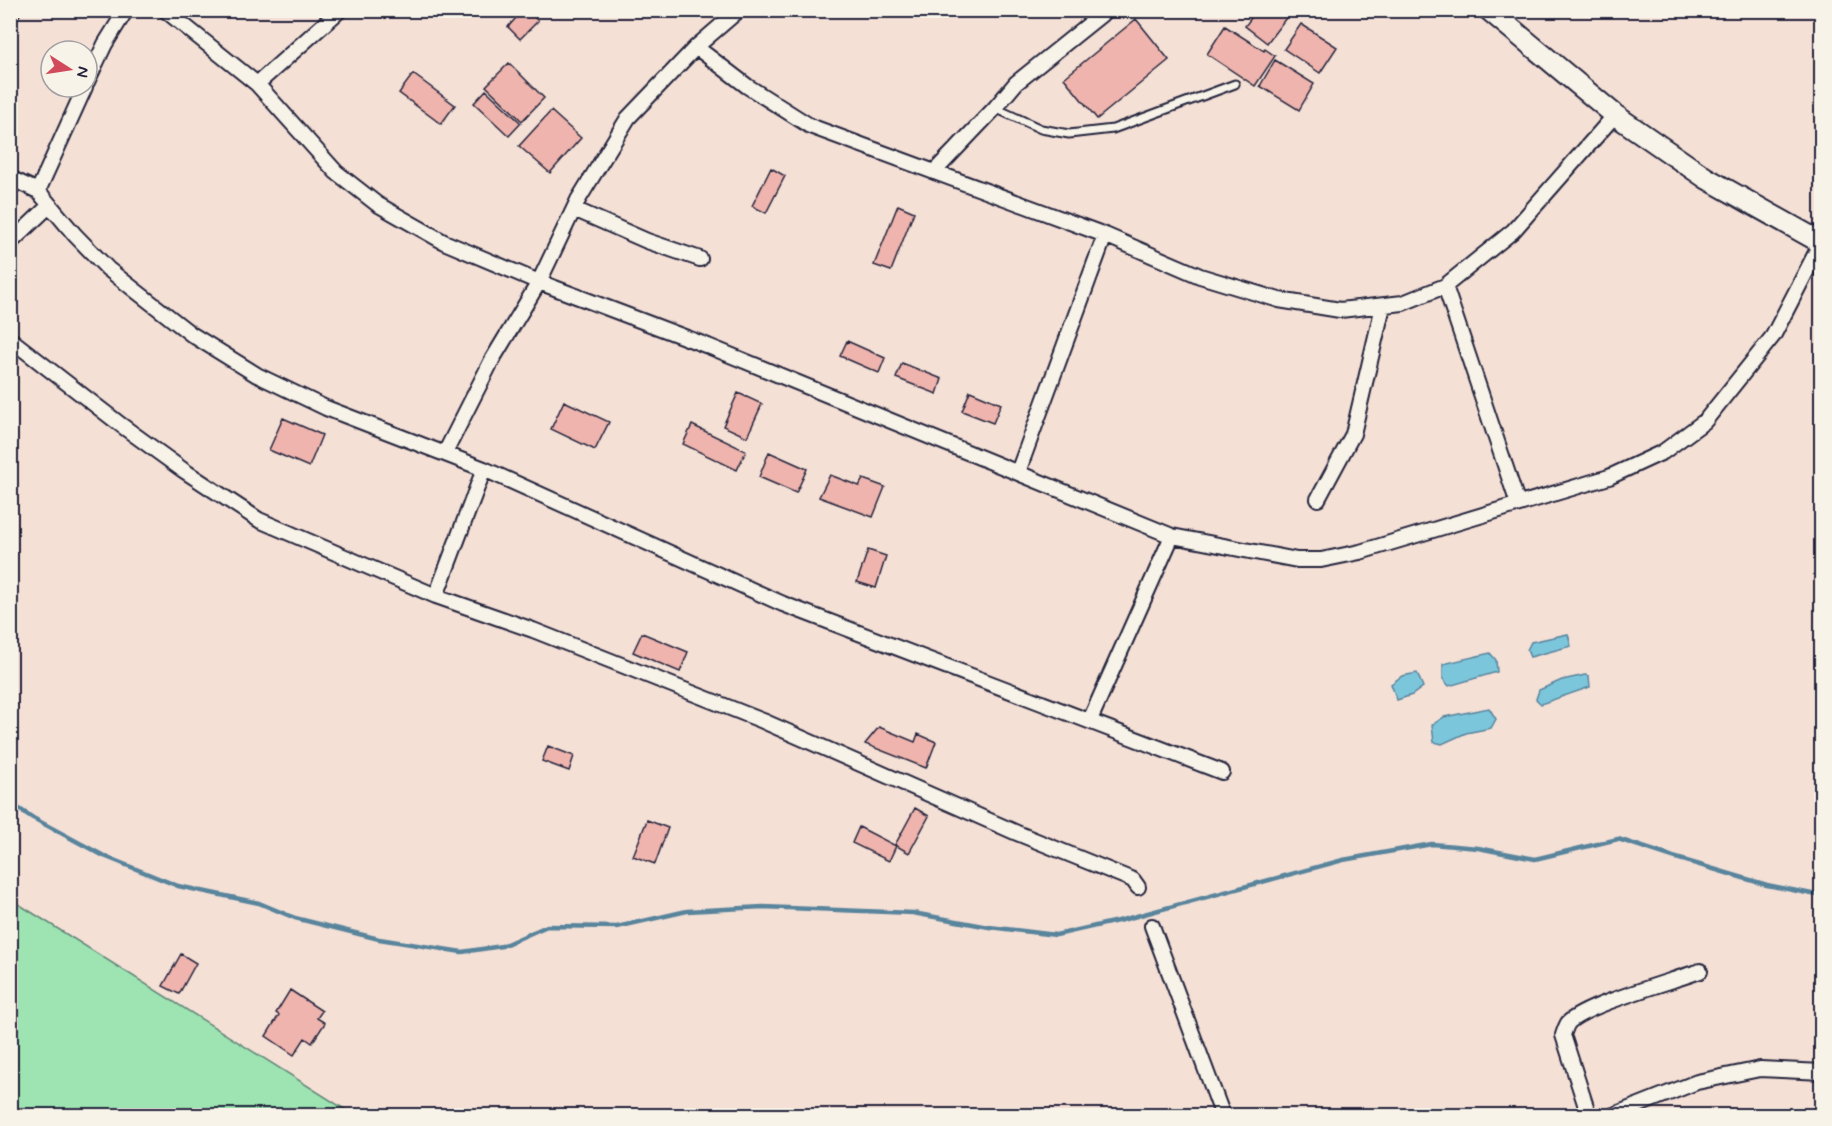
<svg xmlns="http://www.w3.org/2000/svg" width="1832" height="1126" viewBox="0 0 1832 1126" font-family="Mynerve,sans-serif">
  <rect width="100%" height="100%" fill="#f5e0d6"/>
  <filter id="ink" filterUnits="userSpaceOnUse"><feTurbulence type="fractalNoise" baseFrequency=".0167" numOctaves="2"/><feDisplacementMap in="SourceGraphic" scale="12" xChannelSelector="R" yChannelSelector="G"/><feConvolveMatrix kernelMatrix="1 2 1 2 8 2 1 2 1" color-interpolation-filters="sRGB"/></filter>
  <g filter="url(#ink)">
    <!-- green -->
    <path fill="#9de4b2" stroke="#608376" stroke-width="1.5" d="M 10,901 L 20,905 L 354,1115 L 11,1115 Z"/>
    <!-- water -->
    <path fill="#7cc6dc" stroke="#58849c" stroke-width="1.5" d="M 1568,634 L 1571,646 L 1530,657 L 1527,650 L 1531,642 Z
      M 1490,653 L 1496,660 L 1497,672 L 1449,686 L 1443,679 L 1443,664 Z
      M 1417,673 L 1423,687 L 1412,695 L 1397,700 L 1391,684 L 1402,676 Z
      M 1585,675 L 1589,676 L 1590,687 L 1541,704 L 1536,699 L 1539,690 L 1562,680 Z
      M 1489,708 L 1496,719 L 1491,728 L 1466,733 L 1442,744 L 1434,742 L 1432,725 L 1444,717 Z"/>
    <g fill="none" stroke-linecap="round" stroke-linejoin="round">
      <!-- stream -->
      <path stroke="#58849c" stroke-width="4.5" d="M 10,803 L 33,818 L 104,856 L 178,886 L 259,903 L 295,918 L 379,939 L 462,952 L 502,946 L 547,926 L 617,927 L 687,911 L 763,907 L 913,913 L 989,927 L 1056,935 L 1122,920 L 1343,860 L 1432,844 L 1478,848 L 1535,859 L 1618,839 L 1673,857 L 1767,885 L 1822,896"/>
    </g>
    <!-- building -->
    <path fill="#efb4ad" stroke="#22223b" stroke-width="1.5" d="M 523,10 L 527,10 L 538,21 L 520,39 L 508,27 Z
      M 1257,10 L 1292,10 L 1267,43 L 1245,26 Z
      M 1136,19 L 1169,60 L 1097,119 L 1064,78 Z
      M 1301,24 L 1337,47 L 1320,73 L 1284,49 Z
      M 1225,26 L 1264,51 L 1265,49 L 1275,56 L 1255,86 L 1207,54 Z
      M 1275,60 L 1314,84 L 1299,110 L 1260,86 Z
      M 509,63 L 544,98 L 522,121 L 486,86 Z
      M 413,74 L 455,105 L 441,124 L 399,93 Z
      M 486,90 L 521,123 L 509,136 L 474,103 Z
      M 551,111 L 581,138 L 550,173 L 519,146 Z
      M 771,168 L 785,176 L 766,213 L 752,206 Z
      M 898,205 L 914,212 L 891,271 L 874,265 Z
      M 847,341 L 885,358 L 879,373 L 840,356 Z
      M 902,363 L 942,379 L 937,394 L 896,378 Z
      M 970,391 L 1001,404 L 993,423 L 962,411 Z
      M 738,393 L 762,404 L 747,437 L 723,426 Z
      M 564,401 L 609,422 L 595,450 L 551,429 Z
      M 283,418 L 322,435 L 309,467 L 269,450 Z
      M 692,425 L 746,451 L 737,470 L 683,444 Z
      M 769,452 L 807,469 L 796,493 L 759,477 Z
      M 830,475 L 859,486 L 863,479 L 885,487 L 873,517 L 819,497 Z
      M 868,550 L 886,556 L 876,588 L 857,582 Z
      M 642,633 L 688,652 L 680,672 L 633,652 Z
      M 879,727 L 915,742 L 918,734 L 936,742 L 926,768 L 865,744 Z
      M 548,746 L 574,756 L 569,771 L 542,761 Z
      M 915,808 L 929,816 L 909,853 L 895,845 Z
      M 647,820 L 668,828 L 655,864 L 633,856 Z
      M 859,827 L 896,846 L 889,861 L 852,843 Z
      M 181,954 L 196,963 L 179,994 L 163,986 Z
      M 290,990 L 322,1011 L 317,1018 L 325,1023 L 312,1043 L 305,1038 L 294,1055 L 266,1036 L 279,1015 L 276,1013 Z"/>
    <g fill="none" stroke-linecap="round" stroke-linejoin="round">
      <!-- lane casing -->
      <g stroke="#22223b" stroke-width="11">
        <path id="lane" d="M 995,108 L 1041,129 L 1069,134 L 1113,129 L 1235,84"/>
      </g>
      <!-- street casing -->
      <g stroke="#22223b" stroke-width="18">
        <path id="street" d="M 165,10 L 257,84 L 336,172 L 377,204 L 444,242 L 539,282 L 708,346 L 1172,536 L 1297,560 L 1321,560 L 1360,552 L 1609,477 L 1663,452 L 1705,421 L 1773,336 L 1821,243
          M 10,15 L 13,10
          M 696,47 L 747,86 L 810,126 L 1105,235 L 1200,276 L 1279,300 L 1340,310 L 1403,303 L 1445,286 L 1513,231 L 1615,115
          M 87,82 L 105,44 L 126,10
          M 257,84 L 340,10
          M 935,171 L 995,108 L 1016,83 L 1107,10
          M 10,178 L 38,191 L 75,235 L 108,269 L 191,334 L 257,375 L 326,408 L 484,469 L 783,604 L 1222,772
          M 38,191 L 85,87
          M 574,209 L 647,241 L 700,259
          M 10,243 L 50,205
          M 1445,286 L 1518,504
          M 10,339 L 121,425 L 183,470 L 259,520 L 436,596 L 533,630 L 763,721 L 1017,833 L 1133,880 L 1138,887
          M 445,453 L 492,360 L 539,282 L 578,200 L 628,118 L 696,47 L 739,10
          M 1018,472 L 1105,235
          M 1318,499 L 1353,434 L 1383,306
          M 436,596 L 484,469
          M 1090,720 L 1172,536
          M 1152,926 L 1223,1116
          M 1589,1116 L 1563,1035 C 1564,1032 1566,1026 1568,1023 C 1585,1005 1673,981 1700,971
          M 1611,1116 L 1697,1082 L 1760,1069 L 1822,1072"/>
      </g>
      <!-- secondary casing -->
      <g stroke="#22223b" stroke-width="24">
        <path id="secondary" d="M 1489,10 L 1615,115 L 1706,178 L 1822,243"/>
      </g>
      <!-- lane -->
      <use href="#lane" stroke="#f7f3e8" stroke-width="7"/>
      <!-- street -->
      <use href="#street" stroke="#f7f3e8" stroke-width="14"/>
      <!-- secondary -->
      <use href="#secondary" stroke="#f7f3e8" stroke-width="20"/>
    </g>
  </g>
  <!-- margin -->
  <rect width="1832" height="1126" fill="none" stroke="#f7f3e8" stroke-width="36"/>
  <rect x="18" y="18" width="1796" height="1090" fill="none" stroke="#22223b" stroke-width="2" filter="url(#ink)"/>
  <!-- north arrow -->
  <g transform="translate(69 69) rotate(102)"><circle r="28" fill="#f7f3e8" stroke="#a29fa3" stroke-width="1.5"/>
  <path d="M0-4.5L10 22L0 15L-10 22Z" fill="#d1495b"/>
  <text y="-9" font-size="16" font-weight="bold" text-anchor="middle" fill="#22223b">N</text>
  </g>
</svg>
